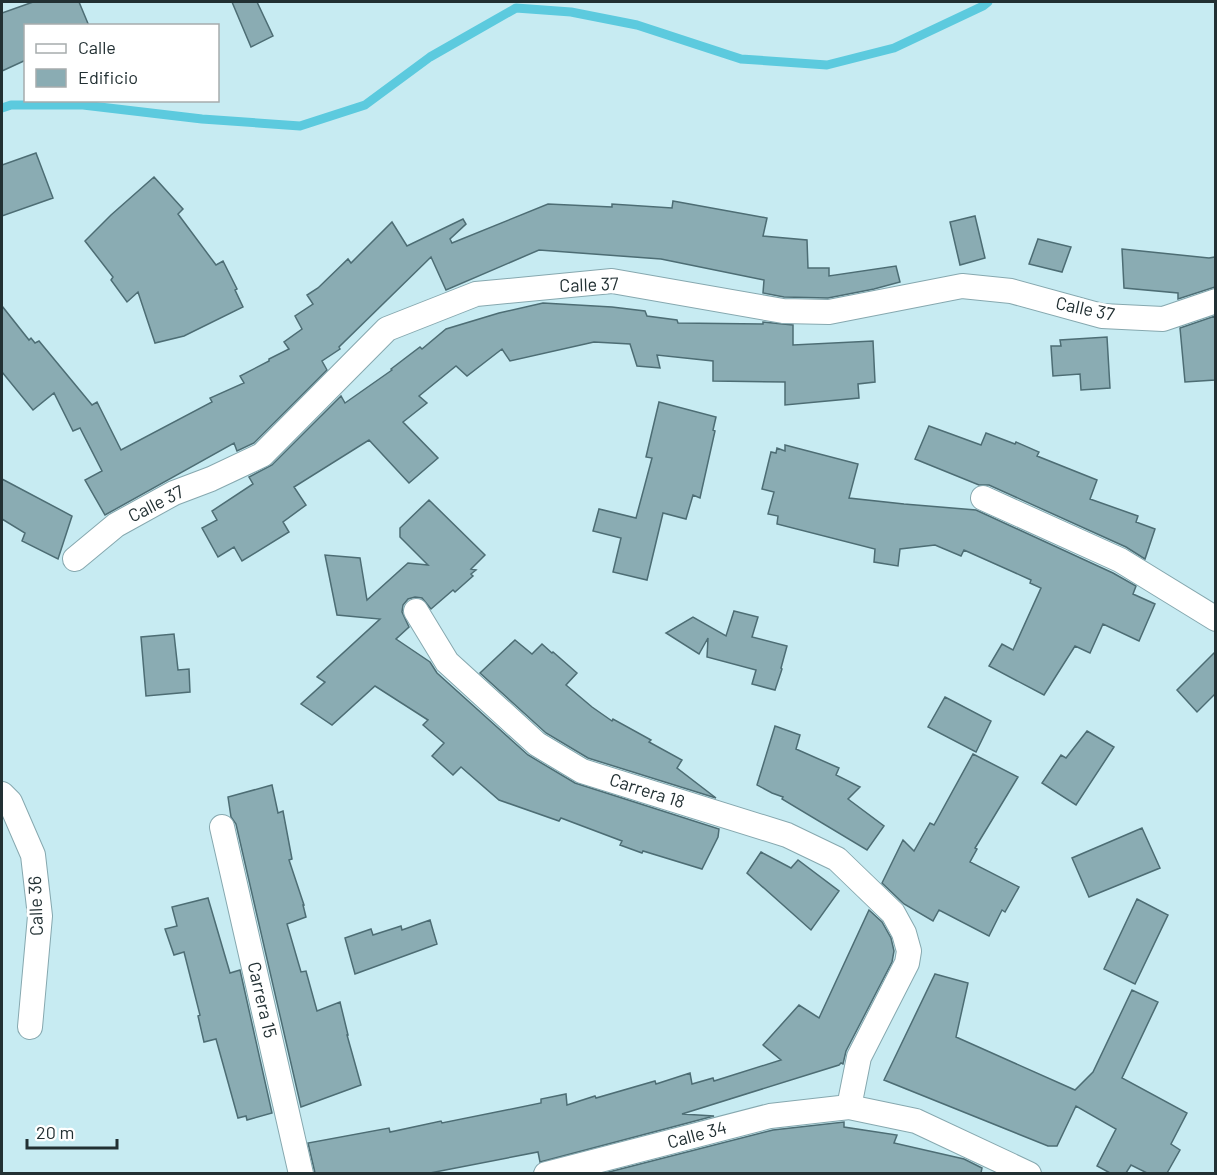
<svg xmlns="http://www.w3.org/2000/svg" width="1217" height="1175" viewBox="0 0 1217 1175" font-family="Barlow,sans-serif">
  <rect width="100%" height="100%" fill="#c7ebf2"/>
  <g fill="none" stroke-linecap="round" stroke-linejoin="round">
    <!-- stream -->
    <path stroke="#5ccade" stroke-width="9" d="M 2,108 L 11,105 L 83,105 L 202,119 L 300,126 L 365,105 L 430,57 L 516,8 L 571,12 L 637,25 L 741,59 L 827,65 L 894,48 L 983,6 L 988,2"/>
  </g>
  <!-- building -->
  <path fill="#8aacb3" stroke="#4d6d74" stroke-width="1.5" d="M 33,2 L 79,2 L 89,26 L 26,26 L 26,60 L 2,71 L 2,13 Z
    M 232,2 L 257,2 L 273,36 L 251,47 Z
    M 36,153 L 53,198 L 2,216 L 2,165 Z
    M 154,177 L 183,209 L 178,214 L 216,265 L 223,261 L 237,289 L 235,290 L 243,307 L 184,336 L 155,343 L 138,292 L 127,302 L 111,280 L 113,277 L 85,241 L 111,215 Z
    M 673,201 L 767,218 L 763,236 L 807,240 L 808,268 L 829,268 L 829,276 L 896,266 L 900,282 L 874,289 L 828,298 L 784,297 L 763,293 L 764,280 L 661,259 L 539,250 L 446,290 L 431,257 L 339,347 L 340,349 L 322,361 L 327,370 L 254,443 L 237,451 L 234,443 L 105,515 L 85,480 L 102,471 L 80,428 L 73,431 L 54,393 L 33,410 L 2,372 L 2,306 L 29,340 L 31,338 L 35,343 L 39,341 L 92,405 L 97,402 L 121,450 L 212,402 L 210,398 L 244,383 L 240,376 L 269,361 L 269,359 L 289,349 L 284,342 L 302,329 L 295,316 L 313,304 L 307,295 L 318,288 L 348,259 L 351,263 L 392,222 L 407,246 L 463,219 L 466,224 L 450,239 L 452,243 L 548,204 L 612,207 L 612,204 L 672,208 Z
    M 975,216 L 985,258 L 960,265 L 950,222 Z
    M 1038,239 L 1071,247 L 1062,272 L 1029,264 Z
    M 1122,249 L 1209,258 L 1215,257 L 1215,287 L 1178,299 L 1178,293 L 1124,288 Z
    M 543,303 L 612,307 L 645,311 L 647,316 L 677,320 L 678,323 L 763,324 L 763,322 L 793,325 L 793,345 L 873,341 L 875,382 L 858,384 L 859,398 L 785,405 L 785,382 L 713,381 L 713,361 L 657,355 L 660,368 L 637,366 L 630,344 L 594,342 L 510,361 L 502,349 L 467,376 L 456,366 L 419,396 L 427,403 L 403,422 L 438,458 L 409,483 L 369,440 L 294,487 L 306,505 L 283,522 L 289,532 L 242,561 L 234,547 L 218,557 L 202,528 L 217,520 L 212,511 L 253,484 L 249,477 L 272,465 L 341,396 L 345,403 L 392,370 L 391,369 L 420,347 L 422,349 L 446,329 L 499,313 Z
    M 1215,316 L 1215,380 L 1185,382 L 1180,328 Z
    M 1107,337 L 1110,388 L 1081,390 L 1080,374 L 1053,376 L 1051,346 L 1061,346 L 1060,340 Z
    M 659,402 L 716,417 L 713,430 L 715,431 L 700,498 L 693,495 L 686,519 L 663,513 L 647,580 L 613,572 L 621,538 L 593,531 L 599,509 L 636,518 L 652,458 L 646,457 Z
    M 929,426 L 981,445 L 986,433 L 1015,444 L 1016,442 L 1039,452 L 1037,456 L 1097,480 L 1090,499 L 1138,516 L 1136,522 L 1155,529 L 1145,559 L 1126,547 L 989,485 L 979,485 L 915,459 Z
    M 785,445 L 858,464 L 849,498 L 904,504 L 976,510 L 1113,573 L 1136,586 L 1133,594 L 1155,604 L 1139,641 L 1103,624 L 1090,653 L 1075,646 L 1044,695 L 989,666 L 1002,644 L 1013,650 L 1041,588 L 1030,583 L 1031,580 L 964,550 L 961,556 L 935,545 L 900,549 L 898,566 L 874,562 L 875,549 L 777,524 L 778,516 L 768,514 L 774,492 L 762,489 L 771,452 L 776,453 L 777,448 L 785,451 Z
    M 2,479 L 72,516 L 58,559 L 22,541 L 25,533 L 2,519 Z
    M 429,500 L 485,555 L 471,569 L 476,570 L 471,574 L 473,576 L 455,592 L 453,590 L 431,609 L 422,598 L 415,597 L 408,599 L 403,605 L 402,612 L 409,627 L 396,639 L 430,662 L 437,673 L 528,755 L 575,783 L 719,829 L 718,837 L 702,869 L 643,851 L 642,853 L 620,845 L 622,841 L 561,818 L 559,821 L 499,800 L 461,767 L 453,775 L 432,756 L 444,743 L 423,725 L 428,720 L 375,686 L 332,725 L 301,704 L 325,682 L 317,677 L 380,619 L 337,615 L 325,555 L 360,558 L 367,600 L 408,563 L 428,565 L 400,537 L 400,528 Z
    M 734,611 L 758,617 L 752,637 L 787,646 L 781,668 L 782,669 L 775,690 L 752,684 L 756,670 L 707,657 L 708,638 L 699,654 L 666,633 L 693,617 L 726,636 Z
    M 174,634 L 178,670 L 189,669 L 190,692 L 146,696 L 141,637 Z
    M 515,640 L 532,654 L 542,644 L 552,653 L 553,652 L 577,673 L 566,685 L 592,707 L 612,721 L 613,719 L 651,740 L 649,742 L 682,760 L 677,768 L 716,798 L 588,758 L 546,733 L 480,673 Z
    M 1215,652 L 1215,694 L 1197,712 L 1177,690 Z
    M 945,697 L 991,721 L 976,752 L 928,727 Z
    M 775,726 L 800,735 L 796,749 L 839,768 L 836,775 L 860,787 L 848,799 L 884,826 L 867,850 L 782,799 L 783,797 L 772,793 L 757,785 Z
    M 1087,731 L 1114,747 L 1076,805 L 1042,783 L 1061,755 L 1066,758 Z
    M 973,754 L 1018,777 L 975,848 L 977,849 L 970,862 L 1019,887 L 1005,912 L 1002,910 L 989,936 L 939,910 L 933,921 L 904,904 L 882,883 L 903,840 L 914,851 L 930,823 L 934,825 Z
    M 272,785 L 278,813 L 283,811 L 292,859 L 289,860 L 304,905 L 303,905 L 306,917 L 287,924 L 301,972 L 306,971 L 317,1011 L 340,1002 L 348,1035 L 347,1035 L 361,1085 L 301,1107 L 236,824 L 231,817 L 228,797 Z
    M 1142,828 L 1160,868 L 1089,897 L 1072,858 Z
    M 761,852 L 791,868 L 798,860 L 839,891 L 811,930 L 747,873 Z
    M 208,898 L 230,973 L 240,970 L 272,1113 L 247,1120 L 246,1116 L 238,1118 L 216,1039 L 204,1042 L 198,1016 L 200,1015 L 184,952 L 174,955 L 165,929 L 177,926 L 172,907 Z
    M 1137,899 L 1168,915 L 1135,984 L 1104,969 Z
    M 869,910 L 882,922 L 891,938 L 894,951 L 892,962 L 846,1051 L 843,1064 L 841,1063 L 839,1065 L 682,1114 L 714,1116 L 540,1162 L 538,1152 L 430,1173 L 315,1173 L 308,1143 L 389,1128 L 390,1132 L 441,1121 L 442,1123 L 541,1103 L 541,1099 L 566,1094 L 567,1105 L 595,1096 L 596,1098 L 655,1081 L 656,1084 L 690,1073 L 692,1084 L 713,1078 L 714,1081 L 781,1060 L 763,1045 L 799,1005 L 819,1018 Z
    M 430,920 L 437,944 L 355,974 L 345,938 L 371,929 L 373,935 L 401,926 L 402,930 Z
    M 935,974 L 968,983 L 956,1037 L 1075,1090 L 1093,1072 L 1132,990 L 1158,1002 L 1122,1078 L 1187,1113 L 1171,1144 L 1180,1150 L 1167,1173 L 1147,1173 L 1131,1165 L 1126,1173 L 1110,1173 L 1097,1166 L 1116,1129 L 1076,1106 L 1057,1146 L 1048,1146 L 884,1080 Z
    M 844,1122 L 844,1127 L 897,1135 L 894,1143 L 964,1159 L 982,1168 L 981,1173 L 605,1173 L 773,1130 Z"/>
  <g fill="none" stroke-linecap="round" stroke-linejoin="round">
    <!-- street casing -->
    <g stroke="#86a8af" stroke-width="26">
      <path id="street" d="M 983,498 L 1120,560 L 1216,619
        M 75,559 L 116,525 L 174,493 L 211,479 L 262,455 L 387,329 L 476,294 L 612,281 L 783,311 L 829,312 L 962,286 L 1011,291 L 1102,316 L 1163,319 L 1216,301
        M 416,611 L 447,662 L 537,744 L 582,771 L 787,835 L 837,859 L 893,913 L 904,933 L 909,951 L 907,963 L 859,1057 L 849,1107
        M 2,794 L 10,802 L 33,855 L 40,916 L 30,1027
        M 222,827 L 301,1174
        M 546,1174 L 770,1116 L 849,1107 L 916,1121 L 1029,1174"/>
    </g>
    <!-- street -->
    <use href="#street" stroke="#fff" stroke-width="24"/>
  </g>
  <g text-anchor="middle" stroke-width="6" stroke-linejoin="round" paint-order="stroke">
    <!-- street labels -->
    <g font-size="18" fill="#223033" stroke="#fff">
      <text transform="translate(589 285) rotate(-2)" y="6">Calle 37</text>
      <text transform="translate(1085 309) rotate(12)" y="6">Calle 37</text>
      <text transform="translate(156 504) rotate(-27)" y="6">Calle 37</text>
      <text transform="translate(647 791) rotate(18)" y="6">Carrera 18</text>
      <text transform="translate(36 906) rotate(-92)" y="6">Calle 36</text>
      <text transform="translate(262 1000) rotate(77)" y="6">Carrera 15</text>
      <text transform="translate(697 1135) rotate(-15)" y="6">Calle 34</text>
    </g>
  </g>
  <!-- border -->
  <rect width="1217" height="1175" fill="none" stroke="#223033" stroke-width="6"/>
  <!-- legend -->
  <rect x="24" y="24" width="195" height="78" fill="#ffffff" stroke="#a7acad" stroke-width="1.5"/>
  <rect x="36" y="44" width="30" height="9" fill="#ffffff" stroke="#a7acad" stroke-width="1.5"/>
  <text x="78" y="54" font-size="18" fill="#223033">Calle</text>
  <rect x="36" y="69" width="30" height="18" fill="#8aacb3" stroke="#a7acad" stroke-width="1.5"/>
  <text x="78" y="84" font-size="18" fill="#223033">Edificio</text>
  <!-- scale -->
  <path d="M27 1139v9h90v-9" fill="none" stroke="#223033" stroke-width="3"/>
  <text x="36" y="1139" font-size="18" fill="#223033" stroke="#ffffff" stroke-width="4.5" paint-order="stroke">20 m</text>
</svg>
